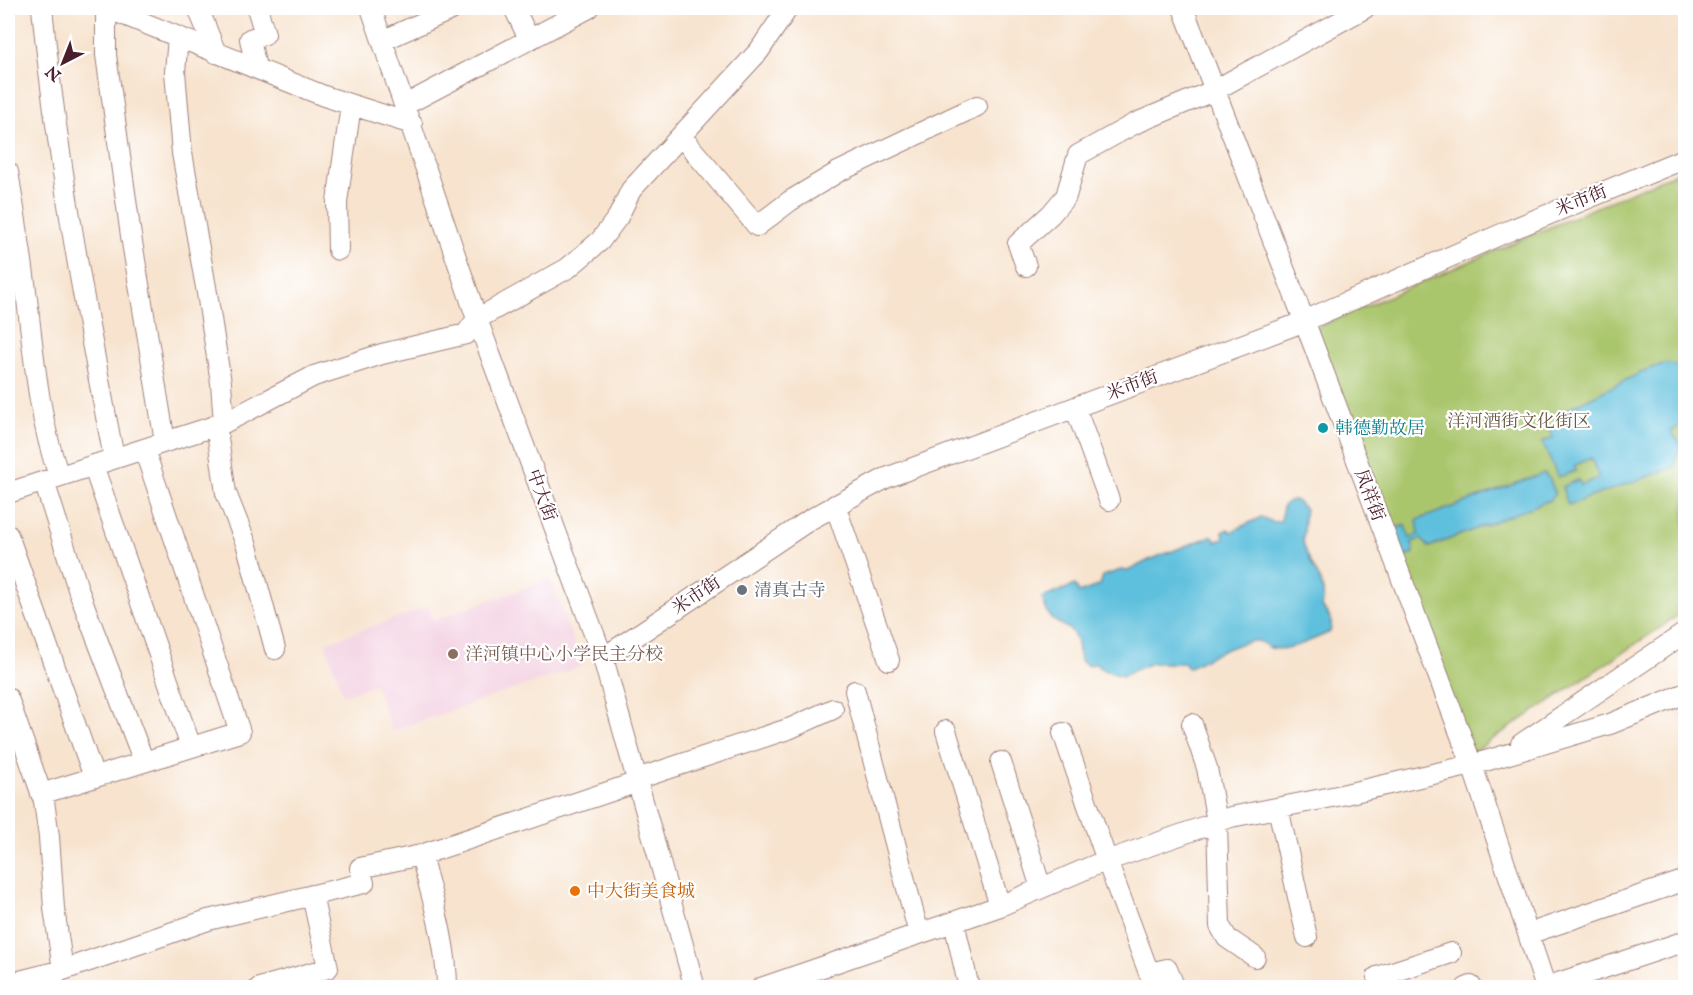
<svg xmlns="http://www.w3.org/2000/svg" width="1693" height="995" viewBox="0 0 1693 995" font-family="'IM FELL English','Noto Serif SC',serif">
  <rect width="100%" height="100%" fill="#fff"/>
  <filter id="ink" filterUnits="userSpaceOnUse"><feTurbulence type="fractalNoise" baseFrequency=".0167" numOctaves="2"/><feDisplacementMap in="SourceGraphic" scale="12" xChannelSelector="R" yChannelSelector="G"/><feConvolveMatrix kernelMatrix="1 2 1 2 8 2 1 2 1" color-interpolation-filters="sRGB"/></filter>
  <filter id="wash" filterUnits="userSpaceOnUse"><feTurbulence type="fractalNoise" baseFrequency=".008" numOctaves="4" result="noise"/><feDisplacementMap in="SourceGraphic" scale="24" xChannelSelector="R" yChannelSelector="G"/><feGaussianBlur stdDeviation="1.35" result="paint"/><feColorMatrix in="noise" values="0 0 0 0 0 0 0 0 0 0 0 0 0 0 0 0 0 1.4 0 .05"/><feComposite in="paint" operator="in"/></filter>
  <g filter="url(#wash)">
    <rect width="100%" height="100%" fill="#f7e3ce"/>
    <!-- built -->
    <path fill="#f3cfe0" d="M 551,579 L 582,666 L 392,731 L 375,684 L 343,695 L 325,643 L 428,607 L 433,620 Z"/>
    <!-- green -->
    <path fill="#aac66d" stroke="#7a724c" stroke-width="1.5" d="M 1685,169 L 1685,611 L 1467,756 L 1307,336 L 1322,325 Z"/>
    <!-- water -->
    <path fill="#5ec0dd" stroke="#547084" stroke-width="1.5" d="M 1663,364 L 1685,365 L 1685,422 L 1671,432 L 1681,444 L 1676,457 L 1675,467 L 1568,505 L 1562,487 L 1578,480 L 1581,485 L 1599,478 L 1591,458 L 1574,466 L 1576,471 L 1558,477 L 1542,442 L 1553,438 L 1548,428 L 1557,424 L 1553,416 L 1648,369 Z
      M 1544,473 L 1550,479 L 1555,494 L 1550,500 L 1429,547 L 1421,539 L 1412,542 L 1414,553 L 1397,560 L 1386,532 L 1405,525 L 1410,538 L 1419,534 L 1417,520 Z
      M 1295,500 L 1305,509 C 1303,517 1304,520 1304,528 C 1305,532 1302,537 1303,541 C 1308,568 1329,579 1322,607 C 1330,616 1333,620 1330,632 C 1314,639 1289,652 1271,648 C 1267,647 1263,642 1258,641 C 1243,639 1203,660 1188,668 L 1185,663 L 1151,663 L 1122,676 L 1104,670 L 1094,663 L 1089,666 C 1074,661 1081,645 1073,633 C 1067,625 1055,624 1050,616 C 1046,612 1045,603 1042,598 L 1075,585 L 1079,593 L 1100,585 L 1103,576 L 1121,570 L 1128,571 L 1149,560 L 1212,536 L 1216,542 L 1224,538 L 1223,532 L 1228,529 L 1231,532 L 1261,517 L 1273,522 L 1281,521 L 1283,506 L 1289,501 Z"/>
  </g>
  <g filter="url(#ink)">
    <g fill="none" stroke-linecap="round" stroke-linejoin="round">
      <!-- minor casing -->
      <g stroke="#a0817c" stroke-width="22">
        <path id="minor" d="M 42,8 C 57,159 85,309 114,458
          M 106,8 L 106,55 L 131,236 L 165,442
          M 107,8 L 324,96 L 412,124
          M 198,8 L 216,53
          M 371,8 L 477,319 L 603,658 L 695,988
          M 514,8 L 529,39
          M 1183,8 L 1304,320 L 1472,765 L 1546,988
          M 178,37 L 175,72 L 182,153 L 207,293 L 221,383 L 224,423
          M 382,41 L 455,8
          M 256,68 L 250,39 L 265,34 L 257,8
          M 405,105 L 589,8
          M 681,136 L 757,226 L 790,201 L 838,172 L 977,106
          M 8,172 C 15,214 22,257 27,299 C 34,358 39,420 59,476
          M 338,250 L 337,202 L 351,105
          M 1026,266 L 1018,244 L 1051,214 L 1066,196 L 1078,155 L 1134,124 L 1215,90 L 1365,8
          M 1075,407 L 1109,500
          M 216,425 L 226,493 L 247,546 L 275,649
          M 93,465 L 191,747
          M 44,481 L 79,592 L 144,762
          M 8,493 L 224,423 L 314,376 L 382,354 L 466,334 L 477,319 L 568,268 L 600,241 L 618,217 L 631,190 L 759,51 L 788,8
          M 835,505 L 889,660
          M 8,535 L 94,777
          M 603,658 L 811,519 L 886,478 L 1295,325 L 1513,229 L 1686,158
          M 855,691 L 919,934
          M 8,698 L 44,801 L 49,837 L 54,908 L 63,970
          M 1192,724 L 1207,768 L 1217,822 L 1220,926 L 1227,938 L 1255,957
          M 946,731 L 1000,906
          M 1063,733 L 1107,861 L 1149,973 L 1167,969 L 1175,988
          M 1521,744 L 1686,632
          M 1001,762 L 1041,888
          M 637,779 L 791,728 L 833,709
          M 41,794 L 240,732 L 144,449
          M 1278,808 L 1307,937
          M 421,855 C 432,898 447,943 447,988
          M 954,922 L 969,988
          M 1528,934 L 1686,880
          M 8,984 L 63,970 L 208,920 L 364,883 L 360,868 L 421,855 L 638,782
          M 1546,987 L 1686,941
          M 259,988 L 328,968 L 312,895
          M 761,988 L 1000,906 L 1095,865 L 1231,817 L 1337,796 L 1472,765 L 1610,724 L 1686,693
          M 1382,988 L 1377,977 L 1451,953
          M 1466,988 L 1471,986 L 1472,988"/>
      </g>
      <!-- minor -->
      <use href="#minor" stroke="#fff" stroke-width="20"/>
    </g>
  </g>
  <!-- markers -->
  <circle fill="#0f9aa8" stroke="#fff" stroke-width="2" cx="1323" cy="428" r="6"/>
  <circle fill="#6b7280" stroke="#fff" stroke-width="2" cx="742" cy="590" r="6"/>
  <circle fill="#8d6e63" stroke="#fff" stroke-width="2" cx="453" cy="654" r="6"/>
  <circle fill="#e8710a" stroke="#fff" stroke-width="2" cx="575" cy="891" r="6"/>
  <g text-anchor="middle" stroke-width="4.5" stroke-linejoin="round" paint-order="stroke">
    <!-- street labels -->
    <g font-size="18" fill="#4a1f2b" stroke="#fff">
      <text transform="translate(1581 200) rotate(-22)" y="6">米市街</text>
      <text transform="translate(1132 385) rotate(-21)" y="6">米市街</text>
      <text transform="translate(542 495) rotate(70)" y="6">中大街</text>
      <text transform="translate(1370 495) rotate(69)" y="6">凤祥街</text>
      <text transform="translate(696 595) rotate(-34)" y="6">米市街</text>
    </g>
    <!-- park labels -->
    <g font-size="18" fill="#6c5942" stroke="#fff">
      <text x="1519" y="427">洋河酒街文化街区</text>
    </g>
    <!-- culture labels -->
    <g font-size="18" fill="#0d838f" stroke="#fff" text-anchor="start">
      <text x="1335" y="434">韩德勤故居</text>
    </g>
    <!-- worship labels -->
    <g font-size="18" fill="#5b616d" stroke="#fff" text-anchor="start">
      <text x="754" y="596">清真古寺</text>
    </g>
    <!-- education labels -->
    <g font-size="18" fill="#785e54" stroke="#fff" text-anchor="start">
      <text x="465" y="660">洋河镇中心小学民主分校</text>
    </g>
    <!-- food labels -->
    <g font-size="18" fill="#c56008" stroke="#fff" text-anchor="start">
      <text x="587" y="897">中大街美食城</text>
    </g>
  </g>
  <!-- margin -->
  <rect width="1693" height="995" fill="none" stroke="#fff" stroke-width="30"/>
  <!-- north arrow -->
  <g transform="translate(63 63) rotate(222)" stroke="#ffffff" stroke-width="4.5" paint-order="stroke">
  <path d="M0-4.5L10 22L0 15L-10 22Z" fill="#4a1f2b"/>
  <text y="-9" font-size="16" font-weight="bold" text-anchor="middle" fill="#4a1f2b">N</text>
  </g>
</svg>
